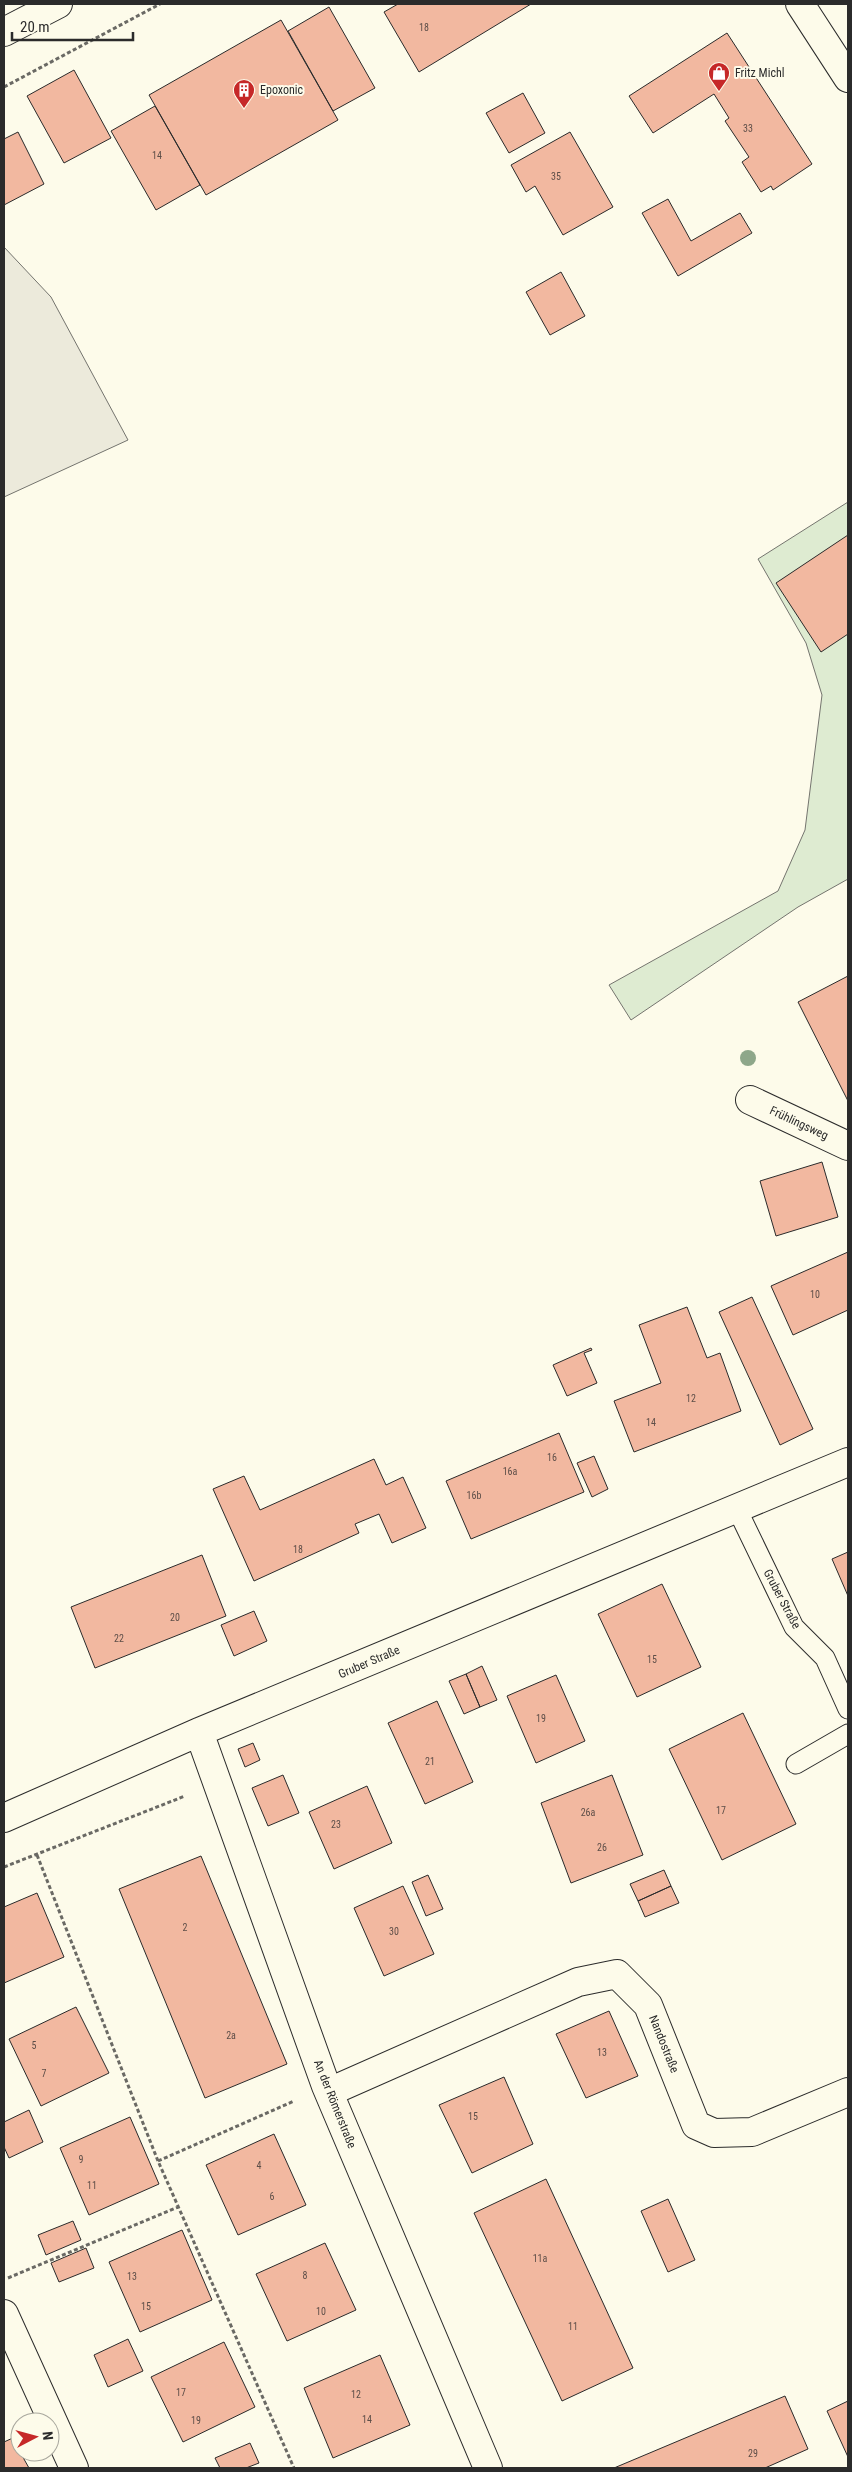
<svg xmlns="http://www.w3.org/2000/svg" width="852" height="2472" viewBox="0 0 852 2472" font-family="'Roboto Condensed',sans-serif">
  <rect width="100%" height="100%" fill="#fdfbea"/>
  <!-- green -->
  <path fill="#deebd1" stroke="#74746e" d="M 848,502 L 848,879 L 798,907 L 631,1020 L 609,985 L 778,891 L 805,830 L 822,695 L 806,643 L 758,559 Z"/>
  <!-- parking -->
  <path fill="#eceadb" stroke="#74746e" d="M 4,247 L 51,297 L 128,440 L 4,497 Z"/>
  <!-- building -->
  <path fill="#f2b8a0" stroke="#2b2b2b" d="M 398,4 L 531,4 L 419,72 L 384,12 Z
    M 329,7 L 375,88 L 333,111 L 288,31 Z
    M 281,20 L 338,120 L 206,195 L 149,95 Z
    M 727,33 L 812,164 L 773,190 L 771,186 L 761,192 L 742,162 L 749,157 L 725,121 L 729,118 L 714,94 L 653,133 L 629,96 Z
    M 74,70 L 111,138 L 64,163 L 27,96 Z
    M 523,93 L 545,133 L 509,153 L 486,113 Z
    M 155,106 L 200,185 L 156,210 L 111,131 Z
    M 18,132 L 44,184 L 4,205 L 4,139 Z
    M 570,132 L 613,207 L 563,235 L 535,186 L 526,192 L 511,165 Z
    M 668,199 L 691,241 L 740,213 L 752,233 L 678,276 L 642,213 Z
    M 561,272 L 585,316 L 550,335 L 526,292 Z
    M 848,535 L 848,634 L 821,652 L 776,583 Z
    M 848,976 L 848,1101 L 798,1002 Z
    M 822,1162 L 838,1217 L 776,1236 L 760,1181 Z
    M 848,1252 L 848,1310 L 793,1335 L 771,1286 Z
    M 752,1297 L 813,1429 L 780,1445 L 719,1312 Z
    M 687,1307 L 707,1358 L 720,1353 L 741,1411 L 634,1452 L 614,1401 L 661,1383 L 639,1325 Z
    M 591,1348 L 592,1350 L 584,1353 L 597,1383 L 567,1396 L 553,1365 Z
    M 559,1433 L 584,1492 L 471,1539 L 446,1481 Z
    M 594,1456 L 608,1489 L 592,1497 L 577,1463 Z
    M 374,1459 L 386,1485 L 403,1477 L 426,1528 L 392,1543 L 379,1514 L 355,1524 L 359,1533 L 254,1581 L 213,1489 L 244,1476 L 260,1510 Z
    M 848,1552 L 848,1596 L 832,1559 Z
    M 202,1555 L 226,1616 L 95,1668 L 71,1607 Z
    M 662,1584 L 701,1667 L 637,1697 L 598,1614 Z
    M 254,1611 L 267,1641 L 234,1656 L 221,1625 Z
    M 482,1666 L 497,1700 L 480,1707 L 466,1674 Z
    M 466,1674 L 480,1707 L 464,1714 L 449,1681 Z
    M 556,1675 L 585,1741 L 536,1763 L 507,1696 Z
    M 437,1701 L 473,1782 L 425,1804 L 388,1723 Z
    M 743,1713 L 796,1824 L 722,1860 L 669,1749 Z
    M 253,1743 L 260,1760 L 245,1767 L 238,1749 Z
    M 283,1775 L 299,1813 L 268,1826 L 252,1788 Z
    M 612,1775 L 643,1855 L 571,1883 L 541,1803 Z
    M 367,1786 L 392,1843 L 334,1869 L 309,1812 Z
    M 201,1856 L 287,2064 L 205,2098 L 119,1889 Z
    M 664,1870 L 671,1886 L 638,1901 L 630,1884 Z
    M 428,1875 L 443,1909 L 426,1916 L 412,1882 Z
    M 403,1886 L 434,1954 L 384,1976 L 354,1908 Z
    M 671,1886 L 679,1903 L 645,1917 L 638,1901 Z
    M 37,1893 L 64,1957 L 4,1983 L 4,1907 Z
    M 76,2007 L 109,2073 L 41,2106 L 9,2039 Z
    M 609,2011 L 638,2076 L 586,2098 L 556,2034 Z
    M 504,2077 L 533,2144 L 472,2173 L 439,2105 Z
    M 29,2110 L 43,2142 L 9,2158 L 4,2147 L 4,2122 Z
    M 130,2117 L 159,2184 L 89,2215 L 60,2148 Z
    M 274,2134 L 306,2205 L 238,2235 L 206,2165 Z
    M 546,2179 L 633,2368 L 562,2401 L 474,2213 Z
    M 668,2199 L 695,2260 L 668,2272 L 641,2211 Z
    M 73,2221 L 81,2240 L 46,2255 L 38,2235 Z
    M 182,2230 L 212,2300 L 140,2332 L 109,2262 Z
    M 325,2243 L 356,2310 L 287,2341 L 256,2274 Z
    M 86,2248 L 94,2268 L 59,2282 L 51,2263 Z
    M 128,2339 L 143,2371 L 108,2387 L 94,2355 Z
    M 224,2342 L 255,2407 L 183,2442 L 151,2377 Z
    M 380,2355 L 410,2425 L 333,2458 L 304,2388 Z
    M 785,2396 L 808,2449 L 765,2468 L 614,2468 Z
    M 848,2401 L 848,2457 L 827,2411 Z
    M 15,2437 L 20,2452 L 29,2468 L 4,2468 L 4,2442 Z
    M 250,2443 L 259,2463 L 246,2468 L 220,2468 L 215,2458 Z"/>
  <g fill="none" stroke-linecap="round" stroke-linejoin="round">
    <!-- lane casing -->
    <g stroke="#2b2b2b" stroke-width="21">
      <path id="lane" d="M 737,1509 L 794,1627 L 825,1658 L 848,1709
        M 796,1764 L 848,1734"/>
    </g>
    <!-- street casing -->
    <g stroke="#2b2b2b" stroke-width="30">
      <path id="street" d="M 4,32 L 58,4
        M 750,1100 L 848,1146
        M 199,1732 L 326,2086 L 488,2468
        M 4,1818 L 199,1732 L 848,1462
        M 329,2092 L 578,1982 L 617,1974 L 648,2005 L 696,2125 L 714,2133 L 752,2132 L 848,2092
        M 4,2314 L 74,2468"/>
    </g>
    <!-- secondary casing -->
    <g stroke="#2b2b2b" stroke-width="30">
      <path id="secondary" d="M 800,4 L 848,78"/>
    </g>
    <!-- path -->
    <path stroke="#6a6964" stroke-width="3" stroke-dasharray="4 2.5" stroke-linecap="butt" d="M 4,87 L 160,4
      M 37,1855 L 158,2161 L 294,2468
      M 4,1867 L 185,1796
      M 158,2161 L 294,2101
      M 8,2278 L 178,2207"/>
    <!-- lane -->
    <use href="#lane" stroke="#fdfbea" stroke-width="19"/>
    <!-- street -->
    <use href="#street" stroke="#fdfbea" stroke-width="28"/>
    <!-- secondary -->
    <use href="#secondary" stroke="#fdfbea" stroke-width="28"/>
  </g>
  <!-- trees -->
  <circle fill="#8ea78a" cx="748" cy="1058" r="8"/>
  <!-- icons -->
  <defs>
    <g id="shop-pin" transform="scale(1.125)"><path d="M0 17L-7.5 6A9.5 9.5 0 1 1 7.5 6Z" fill="#c62828" stroke="#fdfbea"/><path d="M-5-2.5h2.3a2.7 3.5 0 0 1 5.4 0H5L5.5 6h-11ZM-1.5-2.5h3a1.5 2.3 0 0 0-3 0Z" fill="#fff"/></g>
    <g id="building-pin" transform="scale(1.125)"><path d="M0 17L-7.5 6A9.5 9.5 0 1 1 7.5 6Z" fill="#c62828" stroke="#fdfbea"/><path d="M-4-6H4V6H1V3H-1V6H-4ZM-2.5-4.3h1.7v1.8h-1.7ZM.8-4.3h1.7v1.8H.8ZM-2.5-1h1.7V.8h-1.7ZM.8-1h1.7V.8H.8Z" fill="#fff"/></g>
  </defs>
  <g fill-rule="evenodd">
    <use href="#shop-pin" x="719" y="73"/>
    <use href="#building-pin" x="244" y="90"/>
  </g>
  <g text-anchor="middle" stroke-width="4" stroke-linejoin="round" paint-order="stroke">
    <!-- number labels -->
    <g font-size="10" fill="#5d4e48">
      <text x="424" y="31">18</text>
      <text x="748" y="132">33</text>
      <text x="157" y="159">14</text>
      <text x="556" y="180">35</text>
      <text x="815" y="1298">10</text>
      <text x="691" y="1402">12</text>
      <text x="651" y="1426">14</text>
      <text x="552" y="1461">16</text>
      <text x="510" y="1475">16a</text>
      <text x="474" y="1499">16b</text>
      <text x="298" y="1553">18</text>
      <text x="175" y="1621">20</text>
      <text x="119" y="1642">22</text>
      <text x="652" y="1663">15</text>
      <text x="541" y="1722">19</text>
      <text x="430" y="1765">21</text>
      <text x="721" y="1814">17</text>
      <text x="588" y="1816">26a</text>
      <text x="336" y="1828">23</text>
      <text x="602" y="1851">26</text>
      <text x="185" y="1931">2</text>
      <text x="394" y="1935">30</text>
      <text x="231" y="2039">2a</text>
      <text x="34" y="2049">5</text>
      <text x="602" y="2056">13</text>
      <text x="44" y="2077">7</text>
      <text x="473" y="2120">15</text>
      <text x="81" y="2163">9</text>
      <text x="259" y="2169">4</text>
      <text x="92" y="2189">11</text>
      <text x="272" y="2200">6</text>
      <text x="540" y="2262">11a</text>
      <text x="305" y="2279">8</text>
      <text x="132" y="2280">13</text>
      <text x="146" y="2310">15</text>
      <text x="321" y="2315">10</text>
      <text x="573" y="2330">11</text>
      <text x="181" y="2396">17</text>
      <text x="356" y="2398">12</text>
      <text x="367" y="2423">14</text>
      <text x="196" y="2424">19</text>
      <text x="753" y="2457">29</text>
    </g>
    <!-- poi labels -->
    <g font-size="12" fill="#2b2b2b" stroke="#fdfbea" text-anchor="start">
      <text x="735" y="77">Fritz Michl</text>
      <text x="260" y="94">Epoxonic</text>
    </g>
    <!-- street labels -->
    <g font-size="12" fill="#2b2b2b" stroke="#fdfbea">
      <text transform="translate(799 1123) rotate(25)" y="4">Frühlingsweg</text>
      <text transform="translate(782 1599) rotate(62)" y="4">Gruber Straße</text>
      <text transform="translate(369 1662) rotate(-23)" y="4">Gruber Straße</text>
      <text transform="translate(664 2044) rotate(68)" y="4">Nandostraße</text>
      <text transform="translate(335 2104) rotate(68)" y="4">An der Römerstraße</text>
    </g>
  </g>
  <!-- border -->
  <rect width="852" height="2472" fill="none" stroke="#2b2b2b" stroke-width="10"/>
  <!-- north arrow -->
  <g transform="translate(35 2437) rotate(84)"><circle r="24" fill="#fdfbea" stroke="#a9a89e"/>
  <path d="M0-4L9 19L0 12L-9 19Z" fill="#c62828"/>
  <text y="-8" font-size="14" font-weight="bold" text-anchor="middle" fill="#2b2b2b">N</text>
  </g>
  <!-- scale -->
  <path d="M12 32v8h121v-8" fill="none" stroke="#2b2b2b" stroke-width="2.5"/>
  <text x="20" y="32" font-size="15" fill="#2b2b2b" stroke="#fdfbea" stroke-width="4" paint-order="stroke">20 m</text>
</svg>
